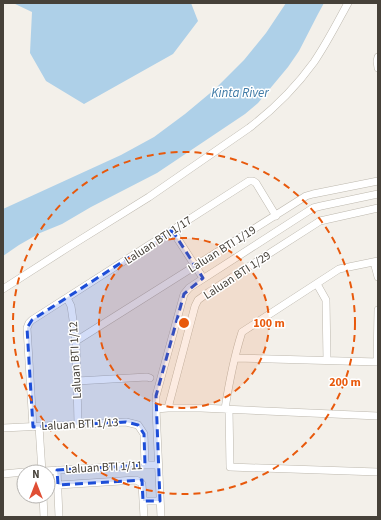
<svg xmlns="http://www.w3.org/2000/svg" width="381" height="520" viewBox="0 0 381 520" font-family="'Source Sans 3',sans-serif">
  <rect width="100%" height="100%" fill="#f3f0ea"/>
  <!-- water -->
  <path fill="#aed0e8" d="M 13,3 L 191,3 L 198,21 L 173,54 L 84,104 L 46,81 L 30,53 L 32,12 Z
    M 286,3 L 324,3 L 318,14 L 299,51 L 288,67 L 258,103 L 245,114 L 157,173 L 91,207 L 62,224 L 40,233 L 19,245 L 3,256 L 3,209 L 121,155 L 154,137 L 185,114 L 215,89 L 244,60 L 266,33 Z"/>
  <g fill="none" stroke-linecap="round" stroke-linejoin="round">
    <!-- minor casing -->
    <g stroke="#bdb8ae" stroke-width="8">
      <path id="minor" d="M 378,57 L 377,61 L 378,68
        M 172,230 L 203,278
        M 374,262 L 378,277
        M 317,284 L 326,300 L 327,360
        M 3,289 L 67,248 L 149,197 L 249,128 C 274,109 296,87 314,62 C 327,43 337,23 348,3
        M 67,298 L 71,306 L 76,341 L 78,424
        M 76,341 L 306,196 L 313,194 L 378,181
        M 235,358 L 378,362
        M 377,362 L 378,310
        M 77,381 L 147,377 L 150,378
        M 168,408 L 195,306 L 198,300 L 209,292 L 320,221 L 378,208
        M 156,409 L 168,408 L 201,408 L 378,416
        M 225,409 C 229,383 234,357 242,332 L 339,269 L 378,261
        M 229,409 L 230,467 L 378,472
        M 39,426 L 42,472
        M 33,427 L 27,328 L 29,323 L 32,320 L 249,181 L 253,181 L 256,183 L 276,216
        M 3,428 L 126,422 L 138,425 L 144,434 L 145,465
        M 57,470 L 59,517
        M 27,472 L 145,465 L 158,465
        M 3,474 L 24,472
        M 58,485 L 136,480 L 140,482 L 142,484 L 144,517
        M 43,496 L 44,517
        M 143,501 L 160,501
        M 161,517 L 156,409 L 156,396 L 184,294 L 189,288 L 195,284 L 313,208 L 321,206 L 378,194"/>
    </g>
    <!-- minor -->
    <use href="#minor" stroke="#fff" stroke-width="7"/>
  </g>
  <!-- marked area -->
  <path fill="#1d4ed8" fill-opacity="0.2" stroke="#1d4ed8" stroke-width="3" stroke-dasharray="8 5" stroke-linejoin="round" d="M 172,230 L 203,278 L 184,294 L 156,396 L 160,501 L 143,501 L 142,480 L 58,485 L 57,470 L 145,465 L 144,434 L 138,425 L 126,422 L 33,427 L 27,328 L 32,320 Z"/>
  <!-- distance rings -->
  <circle cx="184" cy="323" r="85" fill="#e8590c" fill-opacity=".12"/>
  <g fill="none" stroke="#e8590c" stroke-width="2" stroke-dasharray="7 5">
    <circle cx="184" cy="323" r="85"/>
    <circle cx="184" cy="323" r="171"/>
  </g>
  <g text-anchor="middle" stroke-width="3" stroke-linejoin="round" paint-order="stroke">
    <!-- street labels -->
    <g font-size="12" fill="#464139" stroke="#fff">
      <text transform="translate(158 240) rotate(-33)" y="4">Laluan BTI 1/17</text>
      <text transform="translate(222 249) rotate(-32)" y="4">Laluan BTI 1/19</text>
      <text transform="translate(237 275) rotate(-33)" y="4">Laluan BTI 1/29</text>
      <text transform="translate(75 360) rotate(-93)" y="4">Laluan BTI 1/12</text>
      <text transform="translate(80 424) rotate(-3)" y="4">Laluan BTI 1/13</text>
      <text transform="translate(104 467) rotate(-3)" y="4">Laluan BTI 1/11</text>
    </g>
    <!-- water labels -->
    <g font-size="13" font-style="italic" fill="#3f7aa6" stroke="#fff">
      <text x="240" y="97">Kinta River</text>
    </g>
  </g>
  <circle cx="184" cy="323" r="6" fill="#e8590c" stroke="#fff" stroke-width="2"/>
  <g font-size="12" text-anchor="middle" font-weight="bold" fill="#e8590c" stroke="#fff" stroke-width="3" stroke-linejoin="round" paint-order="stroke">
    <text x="269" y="327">100 m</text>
    <text x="345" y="386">200 m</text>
  </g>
  <!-- border -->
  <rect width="381" height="520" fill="none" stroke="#464139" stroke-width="8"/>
  <!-- north arrow -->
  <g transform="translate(36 484)"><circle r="19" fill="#ffffff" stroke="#b5b3b0"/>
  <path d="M0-3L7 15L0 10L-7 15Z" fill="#e04e34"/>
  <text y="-6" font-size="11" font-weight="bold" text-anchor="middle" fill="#464139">N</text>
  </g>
</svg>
